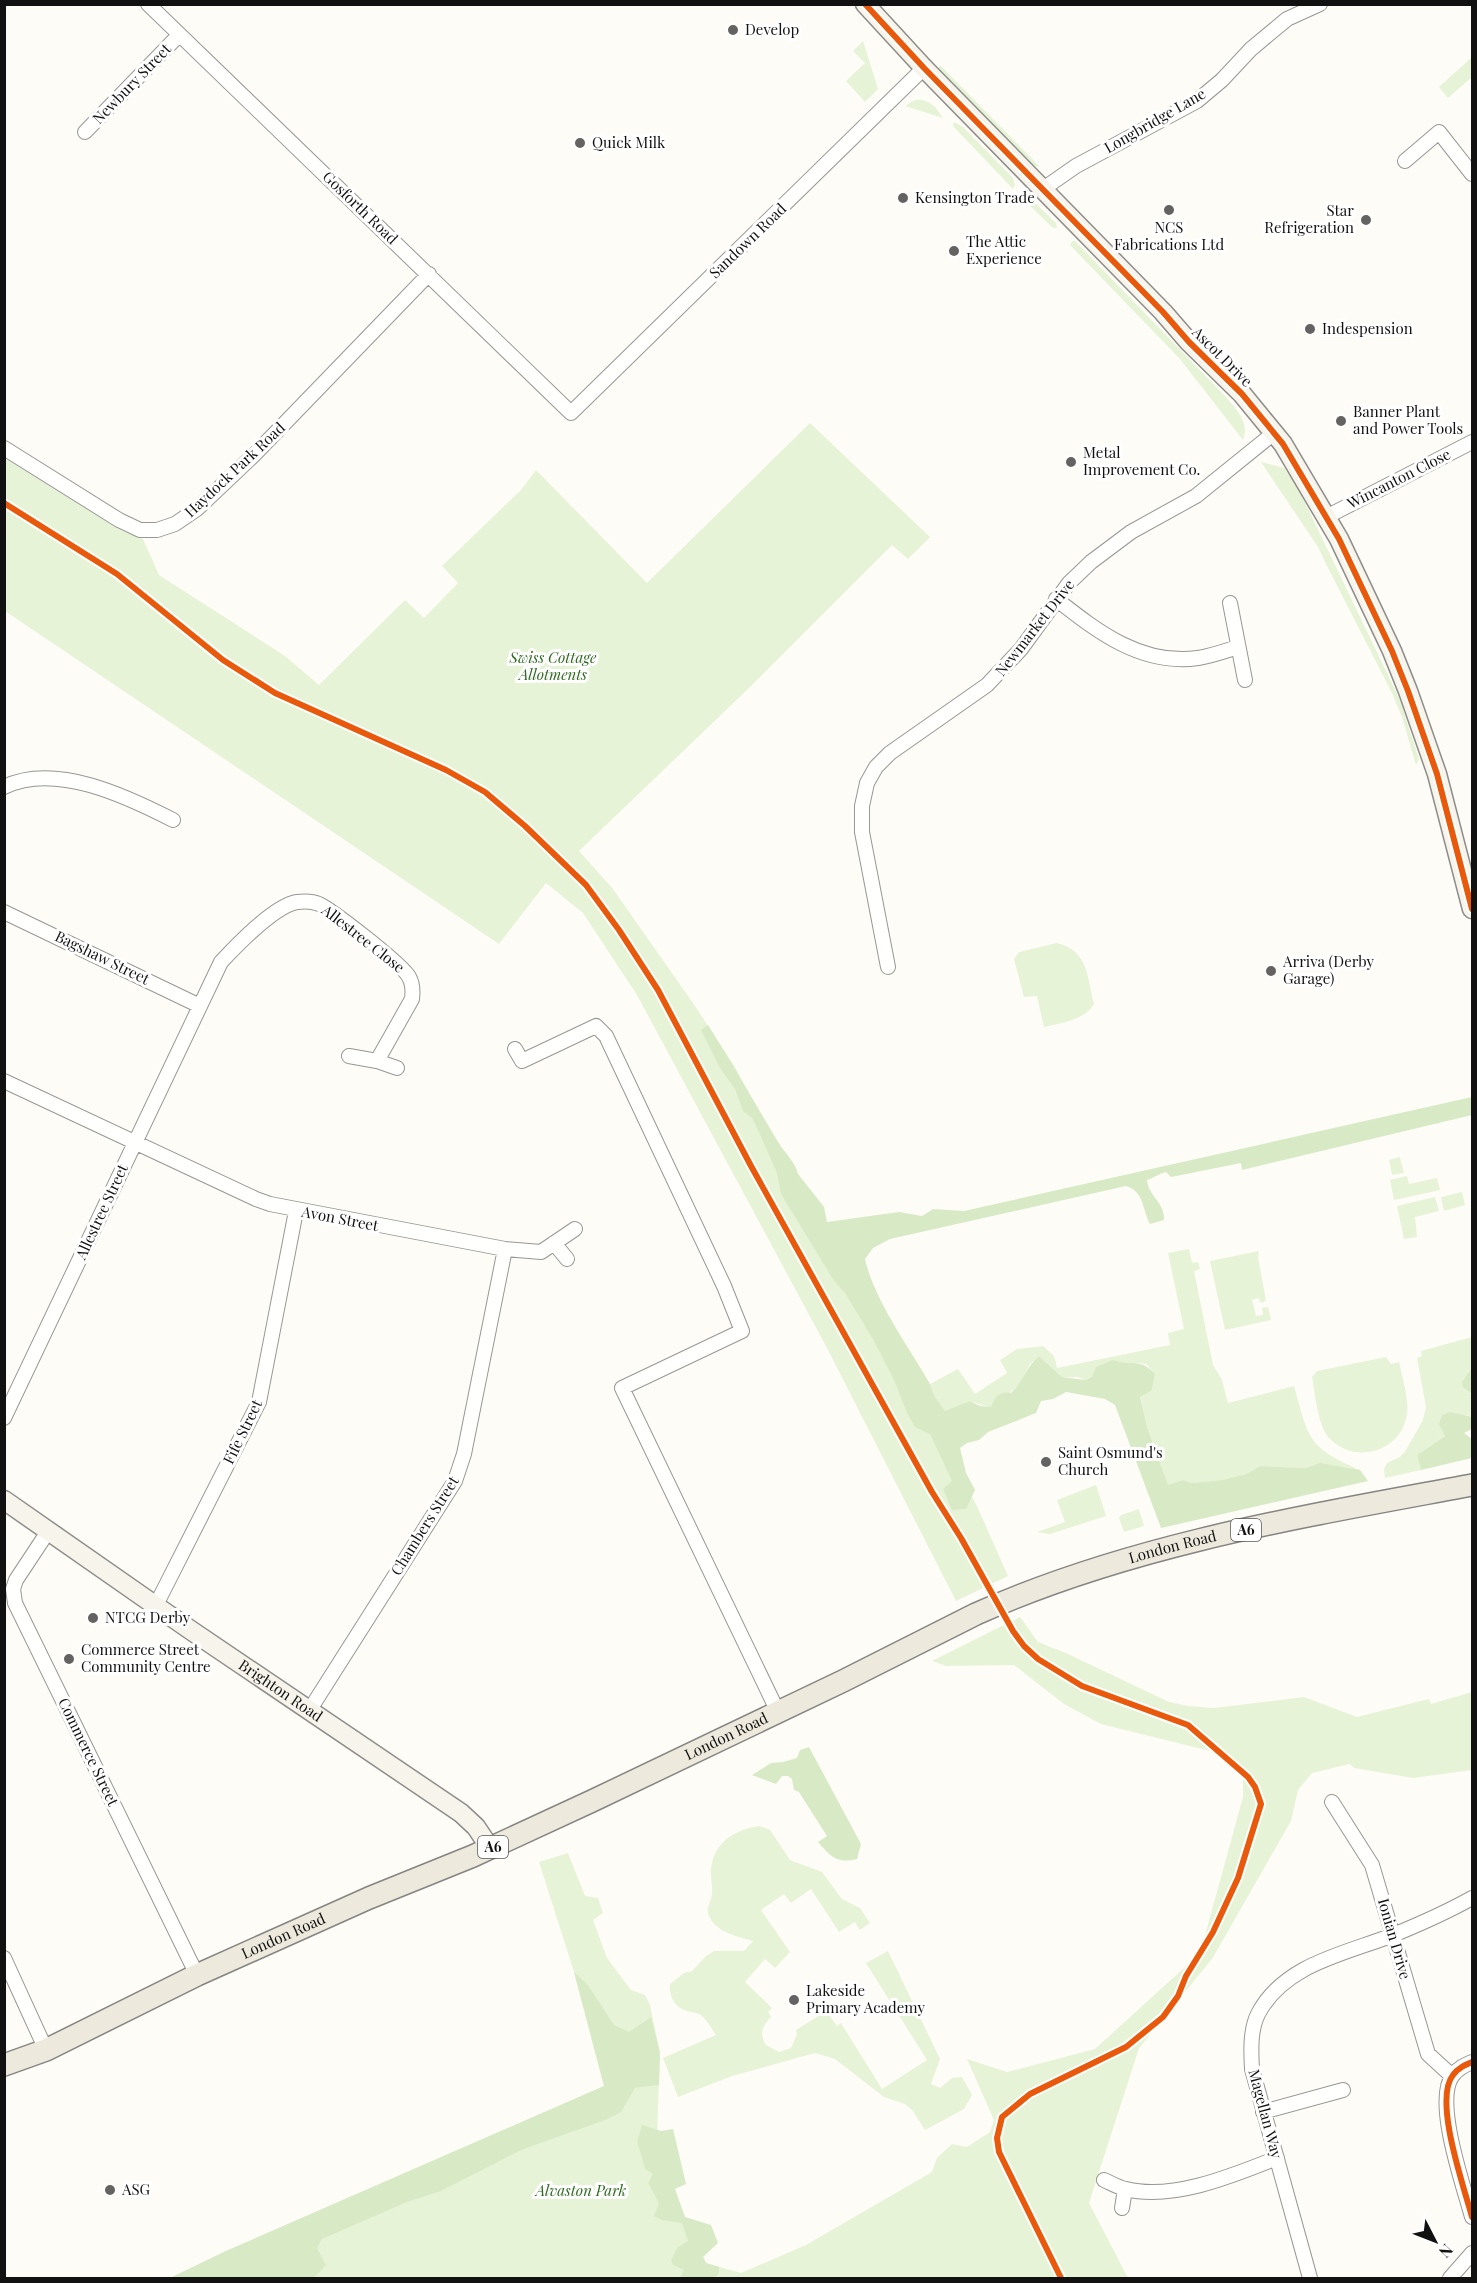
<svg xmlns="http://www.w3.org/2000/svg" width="1477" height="2283" viewBox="0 0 1477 2283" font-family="'Playfair Display',serif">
  <rect width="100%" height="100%" fill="#fdfcf7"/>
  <!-- green -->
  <path fill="#e7f3d7" d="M 863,41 L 878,89 L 865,102 L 846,81 L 865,63 L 853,51 Z
    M 1472,57 L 1472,77 L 1448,98 L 1439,87 Z
    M 940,65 L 1040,167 L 1030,165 L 938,69 Z
    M 915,100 C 929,98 936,107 943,118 L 905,106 Z
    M 954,122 L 963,127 L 1013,178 L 1015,185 L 1013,189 L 953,126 Z
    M 1027,195 L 1056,223 L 1057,228 L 1053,228 L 1024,200 L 1023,196 Z
    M 1072,241 L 1075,241 L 1225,396 C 1236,409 1250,422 1243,440 L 1180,359 L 1070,245 Z
    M 810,423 L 930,537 L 908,559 L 892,545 L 748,689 L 579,851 L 613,889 L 695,1006 L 735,1067 L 786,1166 L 977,1506 L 1008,1576 L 956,1601 L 828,1350 L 637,995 L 583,913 L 546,883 L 499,944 L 5,611 L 4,458 L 120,530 L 143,539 L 159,575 L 285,656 L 319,685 L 405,600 L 424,618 L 458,583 L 442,566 L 521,490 L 536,470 L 647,583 Z
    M 1261,462 L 1284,468 L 1298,488 L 1400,700 L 1419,759 L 1416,765 L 1402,717 L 1392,693 L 1326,564 L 1318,547 Z
    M 1057,943 C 1089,951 1087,977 1094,1004 C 1085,1020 1061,1023 1044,1027 L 1037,996 L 1024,997 L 1014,959 L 1019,952 Z
    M 1400,1157 L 1404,1173 L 1392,1175 L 1389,1160 Z
    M 1407,1176 L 1409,1184 L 1437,1178 L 1440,1190 L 1394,1200 L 1390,1180 Z
    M 1462,1192 L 1465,1205 L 1444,1211 L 1441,1197 Z
    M 1435,1197 L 1439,1211 L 1415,1217 L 1417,1237 L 1404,1239 L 1397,1206 Z
    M 1189,1249 L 1192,1263 L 1198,1262 L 1200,1269 L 1194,1271 L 1213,1365 L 1222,1380 L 1228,1403 L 1294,1386 C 1309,1439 1307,1447 1360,1470 L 1323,1464 L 1306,1468 L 1260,1466 L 1246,1474 L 1222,1480 L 1191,1483 L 1183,1480 L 1168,1486 L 1148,1430 L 1140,1396 L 1152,1389 L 1155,1374 L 1146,1364 L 1138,1363 L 1125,1365 L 1085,1380 L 1078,1377 L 1062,1377 L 1039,1356 L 1030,1364 L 1019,1385 L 991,1408 L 970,1401 L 945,1412 L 935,1397 L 930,1384 L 958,1369 L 975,1394 L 1007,1373 L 1000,1360 L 1017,1349 L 1043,1346 L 1054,1356 L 1057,1368 L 1170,1345 L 1168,1333 L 1184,1329 L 1168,1253 Z
    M 1259,1251 L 1258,1257 L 1266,1301 L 1260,1303 L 1259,1298 L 1252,1300 L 1256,1316 L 1263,1315 L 1262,1308 L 1268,1307 L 1271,1320 L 1225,1330 L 1210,1261 Z
    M 1472,1337 L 1472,1367 L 1468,1372 L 1470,1394 L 1472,1394 L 1472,1417 L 1466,1415 L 1446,1435 L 1417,1455 L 1421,1470 L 1385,1478 L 1384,1469 L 1387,1463 L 1400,1457 L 1406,1450 L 1423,1420 L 1426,1407 L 1417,1358 L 1422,1356 L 1421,1351 Z
    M 1386,1357 L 1391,1364 L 1399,1362 C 1402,1378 1409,1397 1407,1413 C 1403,1450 1357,1466 1330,1439 C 1318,1427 1315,1394 1312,1377 L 1317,1371 Z
    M 1096,1485 L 1106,1516 L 1050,1534 L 1037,1532 L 1065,1522 L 1057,1500 Z
    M 1139,1509 L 1144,1526 L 1124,1532 L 1119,1518 L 1121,1515 Z
    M 1020,1617 L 1038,1642 L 1068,1654 L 1169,1702 L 1188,1706 L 1214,1708 L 1304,1697 L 1357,1717 L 1429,1699 L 1431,1704 L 1472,1692 L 1472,1770 L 1413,1778 L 1354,1768 L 1350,1764 L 1312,1773 L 1298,1790 L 1291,1821 L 1212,1959 L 1139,2048 L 1089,2203 L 1128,2278 L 170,2278 L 226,2251 L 604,2086 L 574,1972 L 539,1862 L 568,1853 L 585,1896 L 598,1898 L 603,1913 L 593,1920 L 607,1958 L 631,1990 L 645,1995 L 650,2005 L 660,2053 L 657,2135 L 681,2208 L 706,2263 L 741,2273 L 806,2245 L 932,2172 L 937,2158 L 952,2144 L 967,2147 L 990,2132 L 994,2120 L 967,2059 L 1007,2072 L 1095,2049 L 1196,1957 L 1201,1950 L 1243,1797 L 1243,1779 L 1221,1756 L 1210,1751 L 1101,1724 L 1064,1704 L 1014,1665 L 946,1666 L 932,1661 Z
    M 759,1826 L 770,1830 L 790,1860 L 822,1872 L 842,1899 L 860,1908 L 870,1923 L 860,1930 L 855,1922 L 839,1932 L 811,1889 L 791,1903 L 784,1894 L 761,1910 L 790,1952 L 775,1968 L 765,1959 L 745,1982 L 772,2008 L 768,2012 L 771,2017 C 762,2026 759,2034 766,2045 L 779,2052 L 791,2048 L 797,2034 L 796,2030 L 826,2011 L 837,2026 L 841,2023 L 882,2089 L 927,2060 L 866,1963 L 888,1951 L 940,2059 L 931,2084 L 940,2088 L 952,2078 L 962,2077 L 972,2095 L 964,2109 L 925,2130 L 913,2111 L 905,2104 L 884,2097 L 835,2059 L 815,2053 L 732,2076 L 678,2097 L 663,2058 L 716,2035 C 711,2028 707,2020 701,2015 C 696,2012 692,2013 687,2011 C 674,2007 669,1996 670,1984 L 684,1973 L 692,1971 L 706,1956 L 714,1951 L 744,1951 L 753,1941 C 739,1937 718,1933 710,1918 C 705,1910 710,1903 712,1895 C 713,1885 709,1873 712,1863 C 717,1840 738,1829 759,1826 Z"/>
  <!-- forest -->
  <path fill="#d8eac5" d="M 708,1025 C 732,1063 755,1103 778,1142 C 784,1152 796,1163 798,1174 L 824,1207 L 827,1222 L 899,1212 L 922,1216 L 933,1209 L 964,1211 L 1472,1097 L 1472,1115 L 1242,1170 L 1241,1163 L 1171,1177 L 1166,1172 C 1158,1174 1154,1178 1147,1180 C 1148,1196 1165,1202 1164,1220 L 1150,1224 C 1142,1210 1145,1192 1126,1186 L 890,1239 L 873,1248 L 865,1259 C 874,1300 909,1347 930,1384 L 935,1397 L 945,1411 L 970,1401 L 980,1406 L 991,1407 C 995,1397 999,1391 1011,1393 C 1023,1382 1026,1367 1039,1356 L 1062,1377 L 1085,1380 L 1092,1377 L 1096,1367 L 1113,1360 C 1131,1367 1140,1357 1155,1374 L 1152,1390 L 1140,1397 L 1148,1430 L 1168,1485 L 1183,1480 L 1191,1483 L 1222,1480 L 1246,1474 L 1260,1466 L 1306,1468 L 1320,1463 L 1360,1470 L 1368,1481 L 1161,1528 L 1115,1405 L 1105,1399 L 1066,1392 L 1053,1399 L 1041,1401 L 1036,1413 L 988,1432 L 979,1440 L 967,1443 L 960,1448 L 966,1473 L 975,1490 L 966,1509 L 952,1510 L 943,1489 L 952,1481 L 930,1434 L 915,1427 L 907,1413 L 894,1380 L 874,1341 L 845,1293 L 834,1281 L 781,1194 L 777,1173 L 759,1132 L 752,1118 L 743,1111 L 735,1089 L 720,1068 L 701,1030 Z
    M 1472,1367 L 1472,1394 L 1463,1387 L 1462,1382 Z
    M 1450,1412 L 1472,1417 L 1472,1429 L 1464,1433 L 1472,1439 L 1472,1458 L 1421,1470 L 1417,1455 L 1445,1436 L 1439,1424 L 1442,1415 Z
    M 809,1747 L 861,1844 L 857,1859 C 837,1864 831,1857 818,1842 L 827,1836 L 799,1792 L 794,1790 L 792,1779 L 788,1776 L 782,1776 L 776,1784 L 752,1775 L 771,1763 L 783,1762 L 797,1758 L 800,1750 Z
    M 574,1972 L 588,1985 L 614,2025 L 629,2032 L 651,2017 L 660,2053 L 659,2085 L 635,2088 L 621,2112 L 608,2119 L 521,2150 L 441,2191 L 407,2202 L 322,2239 L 317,2248 L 326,2265 L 314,2278 L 170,2278 L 226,2251 L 604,2086 Z
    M 642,2125 L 661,2131 L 673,2129 L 686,2184 L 675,2189 L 685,2217 L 711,2225 L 718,2243 L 703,2257 L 706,2263 L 719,2267 L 719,2273 L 715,2278 L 680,2278 L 684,2270 L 673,2265 L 671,2260 L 678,2247 L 688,2241 L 682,2223 L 662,2220 L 654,2216 L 659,2203 L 648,2183 L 653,2174 L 645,2169 L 637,2141 Z"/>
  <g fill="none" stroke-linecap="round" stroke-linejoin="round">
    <!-- street casing -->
    <g stroke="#979795" stroke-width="16">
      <path id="street" d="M 148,4 L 571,413 L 924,68
        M 85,132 L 179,35
        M 1405,161 L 1439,132 L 1472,174
        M 1043,189 L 1076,166 L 1197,101 L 1222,80 L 1251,49 L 1287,19 L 1320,4
        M 4,448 L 119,520 L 140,530 L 157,530 L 175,524 L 197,509 L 255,454 L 429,274
        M 1326,517 L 1472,442
        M 1056,599 C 1097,631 1141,666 1198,658 C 1211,656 1225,651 1238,647
        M 1230,603 L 1245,680
        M 4,787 C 55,762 126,796 173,820
        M 4,912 L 200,1006
        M 888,967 L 862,832 L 862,806 L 867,783 L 876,767 L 890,753 L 987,685 L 1021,649 L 1069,583 L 1091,562 L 1131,532 L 1196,496 L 1274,433
        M 515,1049 L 522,1061 L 596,1026 L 606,1036 L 724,1286 L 742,1331 L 622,1388 L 778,1712
        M 377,1061 L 397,1068
        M 4,1081 L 256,1199 L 270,1204 L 505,1249 L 541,1252 L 575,1229
        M 554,1243 L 567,1259
        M 4,1418 L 221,962 C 237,945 274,906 297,902 C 304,901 312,901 319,904 C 332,910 403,965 409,977 C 413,984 413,991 412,999 L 377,1061 L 349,1056
        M 49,1530 L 16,1580 L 13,1589 L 15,1603 L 197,1975
        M 156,1605 L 259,1402 L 296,1211
        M 309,1711 L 455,1481 L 464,1454 L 505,1249
        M 1332,1802 L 1372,1865 L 1428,2054 L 1452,2076
        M 4,1958 L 46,2050
        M 1472,2062 C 1465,2065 1458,2068 1453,2075 C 1433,2100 1464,2187 1472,2217
        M 1263,2112 L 1343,2090
        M 1104,2180 C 1111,2183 1119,2188 1126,2189 C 1173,2201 1234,2175 1277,2158
        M 1122,2208 L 1125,2189
        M 1310,2278 L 1252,2069 C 1251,2052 1250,2030 1258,2014 C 1284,1964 1345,1954 1393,1935 C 1420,1924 1447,1912 1472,1898
        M 1450,2278 L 1472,2253"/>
    </g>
    <!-- secondary casing -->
    <g stroke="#8e8d8b" stroke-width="21">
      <g id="secondary">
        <path d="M 865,4 L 924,68 L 1163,312 L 1189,342 L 1242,394 L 1283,444 L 1339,539 L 1392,651 L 1408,691 L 1437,774 L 1472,909"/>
        <path id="s1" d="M 4,1500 L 189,1629 L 461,1813 L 476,1827 L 490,1848"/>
      </g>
    </g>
    <!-- primary casing -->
    <g stroke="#858482" stroke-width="24">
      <g id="primary">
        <path id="s2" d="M 4,2065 L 46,2050 L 197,1975 L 369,1898 L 473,1856 L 592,1801 L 843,1681 L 976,1614 C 1132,1544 1306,1516 1472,1485"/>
      </g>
    </g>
    <!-- street -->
    <use href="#street" stroke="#fffffe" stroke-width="14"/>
    <!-- secondary -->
    <use href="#secondary" stroke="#f6f4eb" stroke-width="18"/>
    <!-- primary -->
    <use href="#primary" stroke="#ede9dc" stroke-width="21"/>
    <!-- cycleway casing -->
    <g stroke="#fff" stroke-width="10">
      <path id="cycleway" d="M 865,4 L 924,68 L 1163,312 L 1189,342 L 1242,394 L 1283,444 L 1339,539 L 1392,651 L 1408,691 L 1437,774 L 1472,909
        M 4,503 L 117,574 L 223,660 L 275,693 L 446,770 L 485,792 L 525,826 L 586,885 L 619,930 L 658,990 L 751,1166 L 932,1492 L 961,1538 L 1013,1631 L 1024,1646 L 1038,1659 L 1082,1686 L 1188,1725 L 1248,1777 L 1255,1787 L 1261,1804 L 1238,1878 L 1213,1932 L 1186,1976 L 1178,1996 L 1163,2017 L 1126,2047 L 1030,2094 L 1002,2117 L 997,2138 L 999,2152 L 1061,2278
        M 1472,2062 C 1465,2065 1458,2068 1453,2075 C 1433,2100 1464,2187 1472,2217"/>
    </g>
    <!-- cycleway -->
    <use href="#cycleway" stroke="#e8590c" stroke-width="6"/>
  </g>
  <!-- markers -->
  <g fill="#646362" stroke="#fff" stroke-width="2">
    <circle cx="733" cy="30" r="6"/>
    <circle cx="580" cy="143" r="6"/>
    <circle cx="903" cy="198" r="6"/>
    <circle cx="1169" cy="210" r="6"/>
    <circle cx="1366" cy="220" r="6"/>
    <circle cx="954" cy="251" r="6"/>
    <circle cx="1310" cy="329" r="6"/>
    <circle cx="1341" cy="421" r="6"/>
    <circle cx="1071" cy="462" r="6"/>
    <circle cx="1271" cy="971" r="6"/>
    <circle cx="1046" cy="1462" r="6"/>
    <circle cx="93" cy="1618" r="6"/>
    <circle cx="69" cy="1659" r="6"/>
    <circle cx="794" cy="2000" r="6"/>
    <circle cx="110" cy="2190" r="6"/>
  </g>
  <g text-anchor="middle" stroke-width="6" stroke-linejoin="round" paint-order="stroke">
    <!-- shield labels -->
    <g fill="#fff" stroke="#585858" stroke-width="1.5">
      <rect x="1231" y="1519" width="30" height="22" rx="4.5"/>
      <rect x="478" y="1836" width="30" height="22" rx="4.5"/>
    </g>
    <g font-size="14" font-weight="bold" fill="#111">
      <text x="1246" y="1535">A6</text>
      <text x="493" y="1852">A6</text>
    </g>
    <!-- poi labels -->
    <g font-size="15" fill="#111" stroke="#fff" text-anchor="start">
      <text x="745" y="35">Develop</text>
      <text x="592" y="148">Quick Milk</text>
      <text x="915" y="203">Kensington Trade</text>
      <text x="1354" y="216" text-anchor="end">Star<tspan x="1354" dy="17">Refrigeration</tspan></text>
      <text x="1169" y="233" text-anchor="middle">NCS<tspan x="1169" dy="17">Fabrications Ltd</tspan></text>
      <text x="966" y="247">The Attic<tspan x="966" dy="17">Experience</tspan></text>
      <text x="1322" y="334">Indespension</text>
      <text x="1353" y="417">Banner Plant<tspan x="1353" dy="17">and Power Tools</tspan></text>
      <text x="1083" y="458">Metal<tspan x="1083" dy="17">Improvement Co.</tspan></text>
      <text x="1283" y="967">Arriva (Derby<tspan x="1283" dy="17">Garage)</tspan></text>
      <text x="1058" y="1458">Saint Osmund's<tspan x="1058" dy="17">Church</tspan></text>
      <text x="105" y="1623">NTCG Derby</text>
      <text x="81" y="1655">Commerce Street<tspan x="81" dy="17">Community Centre</tspan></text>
      <text x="806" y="1996">Lakeside<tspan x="806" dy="17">Primary Academy</tspan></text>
      <text x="122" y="2195">ASG</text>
    </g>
    <!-- street labels -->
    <g font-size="15" fill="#111" stroke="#fff">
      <text transform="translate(132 84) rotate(-46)" y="5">Newbury Street</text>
      <text transform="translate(1155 121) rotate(-30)" y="5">Longbridge Lane</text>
      <text transform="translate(360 208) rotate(44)" y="5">Gosforth Road</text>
      <text transform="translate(748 241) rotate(-44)" y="5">Sandown Road</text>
      <text transform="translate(1222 357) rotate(45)" y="5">Ascot Drive</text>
      <text transform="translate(235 470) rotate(-43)" y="5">Haydock Park Road</text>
      <text transform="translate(1399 479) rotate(-27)" y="5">Wincanton Close</text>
      <text transform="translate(1035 628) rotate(-52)" y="5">Newmarket Drive</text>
      <text transform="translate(363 939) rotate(38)" y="5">Allestree Close</text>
      <text transform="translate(102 958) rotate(26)" y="5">Bagshaw Street</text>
      <text transform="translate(102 1212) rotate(-65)" y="5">Allestree Street</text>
      <text transform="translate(340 1219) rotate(11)" y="5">Avon Street</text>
      <text transform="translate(243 1432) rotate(-64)" y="5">Fife Street</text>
      <text transform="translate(425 1526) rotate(-58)" y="5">Chambers Street</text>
      <text dy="5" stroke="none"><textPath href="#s2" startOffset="1280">London Road</textPath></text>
      <text dy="5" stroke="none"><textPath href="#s1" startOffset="336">Brighton Road</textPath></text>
      <text dy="5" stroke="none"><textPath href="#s2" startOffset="794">London Road</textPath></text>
      <text transform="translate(88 1752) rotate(64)" y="5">Commerce Street</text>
      <text dy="5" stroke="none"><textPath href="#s2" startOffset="308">London Road</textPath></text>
      <text transform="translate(1394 1939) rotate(74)" y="5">Ionian Drive</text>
      <text transform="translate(1265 2114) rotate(75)" y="5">Magellan Way</text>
    </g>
    <!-- park labels -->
    <g font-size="15" font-style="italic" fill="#2f6b1f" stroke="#fff">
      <text x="553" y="663">Swiss Cottage<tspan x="553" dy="17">Allotments</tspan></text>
      <text x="581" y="2196">Alvaston Park</text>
    </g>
  </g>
  <!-- border -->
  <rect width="1477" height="2283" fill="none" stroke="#111111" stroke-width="12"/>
  <!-- north arrow -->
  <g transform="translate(1435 2241) rotate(132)" stroke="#ffffff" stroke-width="4.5" paint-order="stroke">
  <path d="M0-4.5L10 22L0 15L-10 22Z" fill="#111111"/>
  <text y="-9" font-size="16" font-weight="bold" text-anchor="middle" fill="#111111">N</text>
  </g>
</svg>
